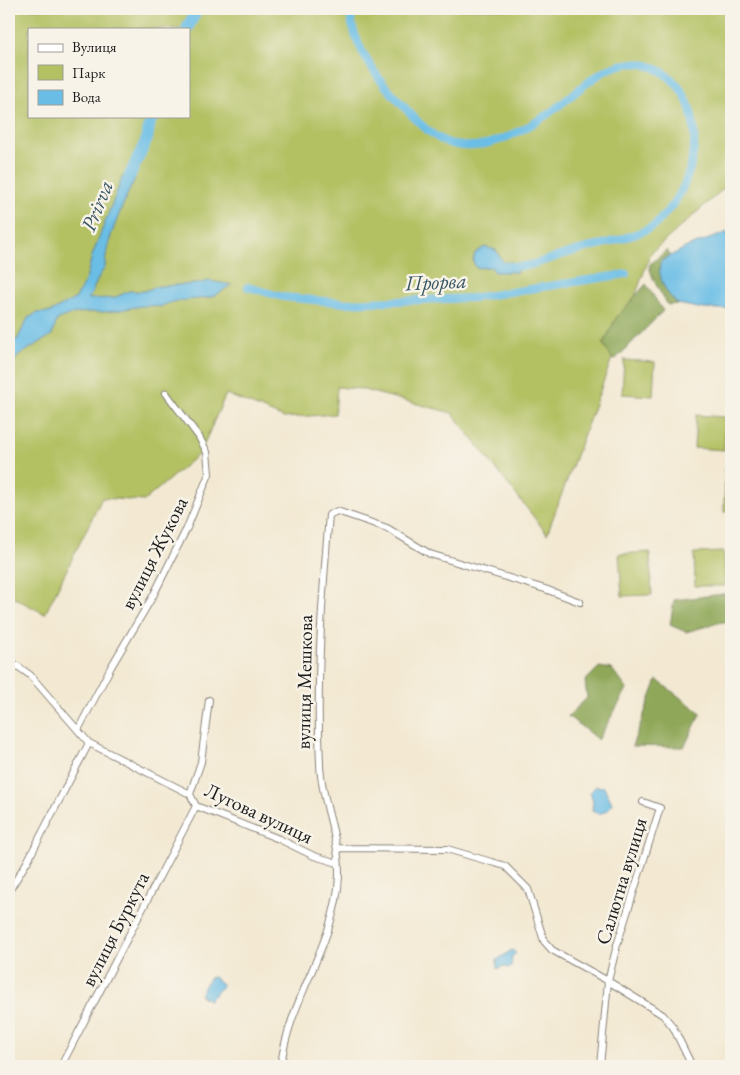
<svg xmlns="http://www.w3.org/2000/svg" width="740" height="1075" viewBox="0 0 740 1075" font-family="'EB Garamond',serif">
  <rect width="100%" height="100%" fill="#f7f3e8"/>
  <filter id="ink" filterUnits="userSpaceOnUse"><feTurbulence type="fractalNoise" baseFrequency=".02" numOctaves="2"/><feDisplacementMap in="SourceGraphic" scale="10" xChannelSelector="R" yChannelSelector="G"/><feConvolveMatrix kernelMatrix="1 2 1 2 8 2 1 2 1" color-interpolation-filters="sRGB"/></filter>
  <filter id="wash" filterUnits="userSpaceOnUse"><feTurbulence type="fractalNoise" baseFrequency=".0096" numOctaves="4" result="noise"/><feDisplacementMap in="SourceGraphic" scale="20" xChannelSelector="R" yChannelSelector="G"/><feGaussianBlur stdDeviation="1.12" result="paint"/><feColorMatrix in="noise" values="0 0 0 0 0 0 0 0 0 0 0 0 0 0 0 0 0 1.4 0 .05"/><feComposite in="paint" operator="in"/></filter>
  <g filter="url(#wash)">
    <rect width="100%" height="100%" fill="#f3e9d3"/>
    <!-- green -->
    <path fill="#b4c163" stroke="#686e40" fill-rule="evenodd" d="M 9,9 L 731,9 L 731,182 L 651,253 L 547,534 L 452,413 L 360,389 L 337,387 L 335,414 L 284,418 L 226,394 L 200,453 L 144,501 L 102,498 L 45,614 L 9,595 ZM 29,29 L 189,29 L 189,116 L 29,116 Z
      M 624,360 L 655,362 L 653,396 L 622,394 Z
      M 696,415 L 726,417 L 724,450 L 694,448 Z
      M 725,469 L 731,469 L 731,512 L 724,512 Z
      M 650,552 L 652,595 L 622,596 L 619,554 Z
      M 724,552 L 725,586 L 695,586 L 694,553 Z"/>
    <!-- forest -->
    <path fill="#8fa759" stroke="#56623a" d="M 667,250 L 670,255 L 661,261 L 666,290 L 678,304 L 668,305 C 660,292 652,280 649,265 Z
      M 646,284 L 663,311 L 614,361 L 603,344 L 616,318 Z
      M 731,593 L 731,623 L 722,622 L 686,632 L 670,625 L 674,600 Z
      M 599,667 L 612,669 L 627,689 L 598,740 L 568,716 L 587,698 L 585,681 Z
      M 657,680 L 701,713 L 684,747 L 632,746 Z"/>
    <!-- water -->
    <path fill="#6abee6" stroke="#436d81" d="M 136,160 C 140,175 130,187 125,200 C 116,222 105,246 105,268 C 96,278 95,289 88,299 L 114,298 L 129,291 L 144,291 L 159,286 L 196,284 L 209,281 L 232,285 C 225,288 218,295 211,297 C 194,301 175,298 160,307 C 144,303 130,309 114,311 C 93,314 77,309 57,320 L 52,335 L 18,356 L 9,372 L 9,340 L 17,340 L 28,318 L 37,313 L 51,312 L 76,298 L 86,279 L 92,256 L 122,178 Z
      M 731,231 L 731,309 L 704,309 L 678,304 C 666,295 656,275 661,261 L 687,247 Z
      M 485,247 L 496,250 L 503,262 L 512,262 L 517,272 L 494,272 L 492,267 L 476,268 L 473,261 L 475,253 Z
      M 596,786 L 604,787 L 612,803 L 608,810 L 599,814 L 592,811 L 593,802 L 590,792 Z
      M 512,950 L 516,953 L 512,957 L 511,967 L 507,968 L 504,966 L 497,969 L 497,960 Z
      M 214,977 L 223,985 L 209,1000 L 200,995 L 209,978 Z"/>
    <g fill="none" stroke-linecap="round" stroke-linejoin="round">
      <!-- canal -->
      <path stroke="#6abee6" stroke-width="8" d="M 350,9 C 351,41 374,75 396,98 C 409,112 423,129 440,139 C 474,159 520,133 548,114 C 579,93 611,50 653,67 C 708,91 702,169 670,208 C 665,213 660,221 655,225 C 633,238 597,245 572,252 C 557,256 541,263 525,266 C 519,267 512,266 506,266
        M 248,287 L 283,297 L 345,303 L 472,298 L 626,274"/>
      <!-- river -->
      <path stroke="#6abee6" stroke-width="12" d="M 187,29 L 197,9
        M 130,175 L 147,139 L 150,121 L 154,116"/>
    </g>
  </g>
  <g filter="url(#ink)">
    <g fill="none" stroke-linecap="round" stroke-linejoin="round">
      <!-- street casing -->
      <g stroke="#888278" stroke-width="8">
        <path id="street" d="M 9,660 L 30,675 L 89,743 L 190,794 L 196,806 L 279,839 L 314,856 L 338,863
          M 79,728 L 111,667 L 153,596 L 187,528 L 209,474 L 207,452 L 199,437 L 166,393
          M 190,794 L 201,762 L 209,700
          M 337,848 L 447,849 L 505,866 L 528,889 L 544,941 L 552,950 L 608,981 L 663,1015 L 673,1027 L 692,1066
          M 9,891 L 27,862 L 89,743
          M 61,1066 L 196,806
          M 281,1066 C 288,1000 336,944 339,876 C 340,837 321,802 320,764 C 316,681 322,598 329,515 L 337,511 L 387,528 L 430,554 L 545,589 L 580,602
          M 600,1066 L 608,981 L 617,945 L 660,808 L 643,802"/>
      </g>
      <!-- street -->
      <use href="#street" stroke="#fff" stroke-width="6"/>
    </g>
  </g>
  <g text-anchor="middle" stroke-width="5" stroke-linejoin="round" paint-order="stroke">
    <!-- street labels -->
    <g font-size="20" fill="#1c1c1c" stroke="#f7f3e8">
      <text transform="translate(154 553) rotate(-63)" y="7">вулиця Жукова</text>
      <text transform="translate(304 682) rotate(-89)" y="7">вулиця Мешкова</text>
      <text transform="translate(259 813) rotate(25)" y="7">Лугова вулиця</text>
      <text transform="translate(621 881) rotate(-73)" y="7">Салютна вулиця</text>
      <text transform="translate(115 929) rotate(-63)" y="7">вулиця Буркута</text>
    </g>
    <!-- water labels -->
    <g font-size="21" font-style="italic" fill="#375563" stroke="#f7f3e8">
      <text transform="translate(97 206) rotate(-68)" y="7">Prirva</text>
      <text transform="translate(436 282) rotate(-3)" y="7">Прорва</text>
    </g>
  </g>
  <!-- margin -->
  <rect width="740" height="1075" fill="none" stroke="#f7f3e8" stroke-width="30"/>
  <!-- legend -->
  <rect x="28" y="28" width="162" height="90" fill="#f7f3e8" stroke="#9f9d96"/>
  <rect x="38" y="44" width="25" height="8" fill="#ffffff" stroke="#9f9d96"/>
  <text x="72" y="52" font-size="15" fill="#1c1c1c">Вулиця</text>
  <rect x="38" y="65" width="25" height="15" fill="#b4c163" stroke="#9f9d96"/>
  <text x="72" y="78" font-size="15" fill="#1c1c1c">Парк</text>
  <rect x="38" y="90" width="25" height="15" fill="#6abee6" stroke="#9f9d96"/>
  <text x="72" y="102" font-size="15" fill="#1c1c1c">Вода</text>
</svg>
